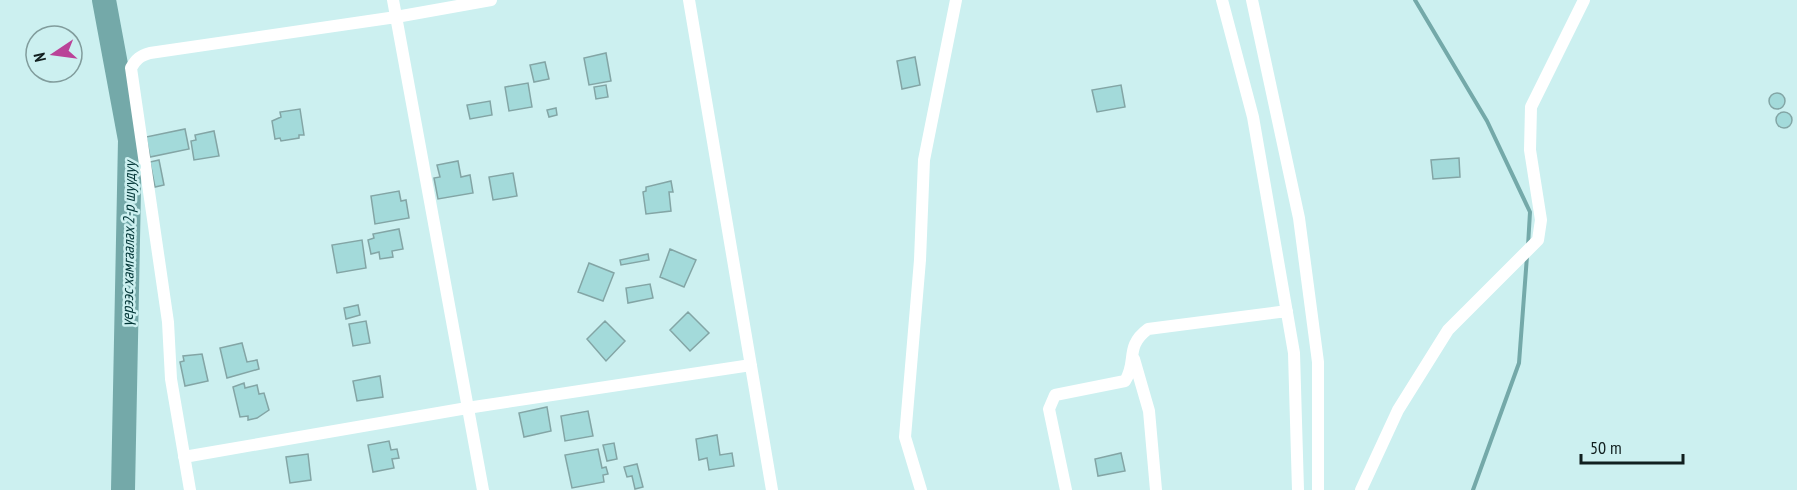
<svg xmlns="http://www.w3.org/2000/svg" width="1797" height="490" viewBox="0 0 1797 490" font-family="'PT Sans Narrow',sans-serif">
  <rect width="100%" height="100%" fill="#ccf0f0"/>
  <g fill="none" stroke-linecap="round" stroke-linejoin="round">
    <!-- stream -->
    <path stroke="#74a9a9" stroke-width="4" d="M 1415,0 L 1487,121 L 1530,212 L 1528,246
      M 1473,490 L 1519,363 L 1527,256"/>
    <!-- river -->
    <path stroke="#74a9a9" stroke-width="24" d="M 104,0 L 130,140 L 123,490"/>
  </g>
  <!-- building -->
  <path fill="#a3dada" stroke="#83a5a5" stroke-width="1.5" d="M 606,53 L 611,81 L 589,85 L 584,58 Z
    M 915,57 L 920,85 L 902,89 L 897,61 Z
    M 545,62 L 549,79 L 534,82 L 530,65 Z
    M 528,83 L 532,107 L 509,111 L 505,87 Z
    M 606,85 L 608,97 L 596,99 L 594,87 Z
    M 1121,85 L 1125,107 L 1097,112 L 1092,90 Z
    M1769 101a8 8 0 1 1 16 0a8 8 0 1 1-16 0Z
    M 490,101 L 492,115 L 470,119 L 467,105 Z
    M 556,108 L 557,115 L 549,117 L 547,110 Z
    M 300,109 L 304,135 L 299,135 L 299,138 L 281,141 L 280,138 L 275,139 L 272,121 L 281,117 L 280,112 Z
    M1776 120a8 8 0 1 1 16 0a8 8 0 1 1-16 0Z
    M 185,129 L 189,149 L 150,157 L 146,137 Z
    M 214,131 L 219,156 L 194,160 L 191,141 L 196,140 L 195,135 Z
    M 1459,158 L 1460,177 L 1433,179 L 1431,160 Z
    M 159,160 L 164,185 L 155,187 L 150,162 Z
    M 458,161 L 461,177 L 470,175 L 473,193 L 438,199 L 434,178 L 440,177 L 437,165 Z
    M 513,173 L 517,196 L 493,200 L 489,177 Z
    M 671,181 L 673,192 L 669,192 L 671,211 L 646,214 L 643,192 L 646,191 L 646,187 Z
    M 399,191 L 401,201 L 406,200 L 409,218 L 375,224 L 371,196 Z
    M 399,229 L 403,249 L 392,251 L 393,257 L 380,259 L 379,252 L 371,254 L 368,240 L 374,238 L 373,234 Z
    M 362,240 L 366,268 L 337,273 L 332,245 Z
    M 670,249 L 696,260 L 684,287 L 660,277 Z
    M 648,254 L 649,260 L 621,265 L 620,260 Z
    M 589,263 L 614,273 L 603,301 L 578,292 Z
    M 650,284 L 653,298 L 628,303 L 626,288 Z
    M 358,305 L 360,315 L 346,319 L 344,308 Z
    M 688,312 L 709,333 L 690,351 L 670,330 Z
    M 366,321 L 370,343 L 353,346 L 349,324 Z
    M 605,321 L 625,341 L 606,361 L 587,339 Z
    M 242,343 L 247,362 L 257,360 L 259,369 L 227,378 L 220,348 Z
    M 202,354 L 208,381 L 185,386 L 180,362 L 184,361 L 183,356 Z
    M 380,376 L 383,397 L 357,401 L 353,381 Z
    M 244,383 L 245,388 L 257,385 L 259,394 L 264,393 L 269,410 L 257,418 L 248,420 L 248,416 L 240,417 L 233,387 Z
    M 547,407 L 551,431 L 524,437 L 519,413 Z
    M 588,411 L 593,436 L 565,441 L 561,416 Z
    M 717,435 L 720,455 L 732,453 L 734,466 L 709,470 L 707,458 L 699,460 L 696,439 Z
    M 389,441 L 391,450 L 397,449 L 399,458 L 392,459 L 394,468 L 373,472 L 368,445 Z
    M 614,443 L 617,459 L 607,461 L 603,445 Z
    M 598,449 L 602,468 L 606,467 L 608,474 L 603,475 L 604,482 L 572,488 L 565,455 Z
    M 1121,453 L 1125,471 L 1098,476 L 1095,459 Z
    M 308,454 L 311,480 L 290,483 L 286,457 Z
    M 637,464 L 643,487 L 635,489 L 632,476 L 627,477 L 624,467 Z"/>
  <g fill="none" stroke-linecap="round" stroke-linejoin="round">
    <!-- minor -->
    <path stroke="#fff" stroke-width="12" d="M 393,0 L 483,490
      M 689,0 L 772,490
      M 1222,0 L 1253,117 L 1294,353 L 1298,490
      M 1252,0 L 1299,218 L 1318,362 L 1318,490
      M 1134,359 L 1149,411 L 1156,490
      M 184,457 L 467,408 L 751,365
      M 190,490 L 171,379 L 168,322 L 131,68 C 136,59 140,56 150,53 L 396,17 L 491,0
      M 921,490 L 905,437 L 920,260 L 924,160 L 956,0
      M 1066,490 L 1049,409 L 1055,395 L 1125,381 C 1138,361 1124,347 1148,329 L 1287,311
      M 1361,490 L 1398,410 L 1448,330 L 1538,240 L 1541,220 L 1530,150 L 1531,107 L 1584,0"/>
  </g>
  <g text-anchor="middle" stroke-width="5" stroke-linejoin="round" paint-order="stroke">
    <!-- water labels -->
    <g font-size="16" font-style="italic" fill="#003435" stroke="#ccf0f0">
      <text transform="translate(128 244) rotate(-89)" y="6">үерээс хамгаалах 2-р шуудуу</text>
    </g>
  </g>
  <!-- north arrow -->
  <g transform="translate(54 54) rotate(257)"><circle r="28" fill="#ccf0f0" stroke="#819c9c" stroke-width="1.5"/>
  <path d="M0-4.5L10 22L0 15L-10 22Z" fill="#ba4398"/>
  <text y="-9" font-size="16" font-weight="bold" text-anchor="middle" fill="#111f1f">N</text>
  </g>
  <!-- scale -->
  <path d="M1581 454v9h102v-9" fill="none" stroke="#111f1f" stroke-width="3"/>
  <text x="1590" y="454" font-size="18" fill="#111f1f" stroke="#ccf0f0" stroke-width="4.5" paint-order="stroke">50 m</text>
</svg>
